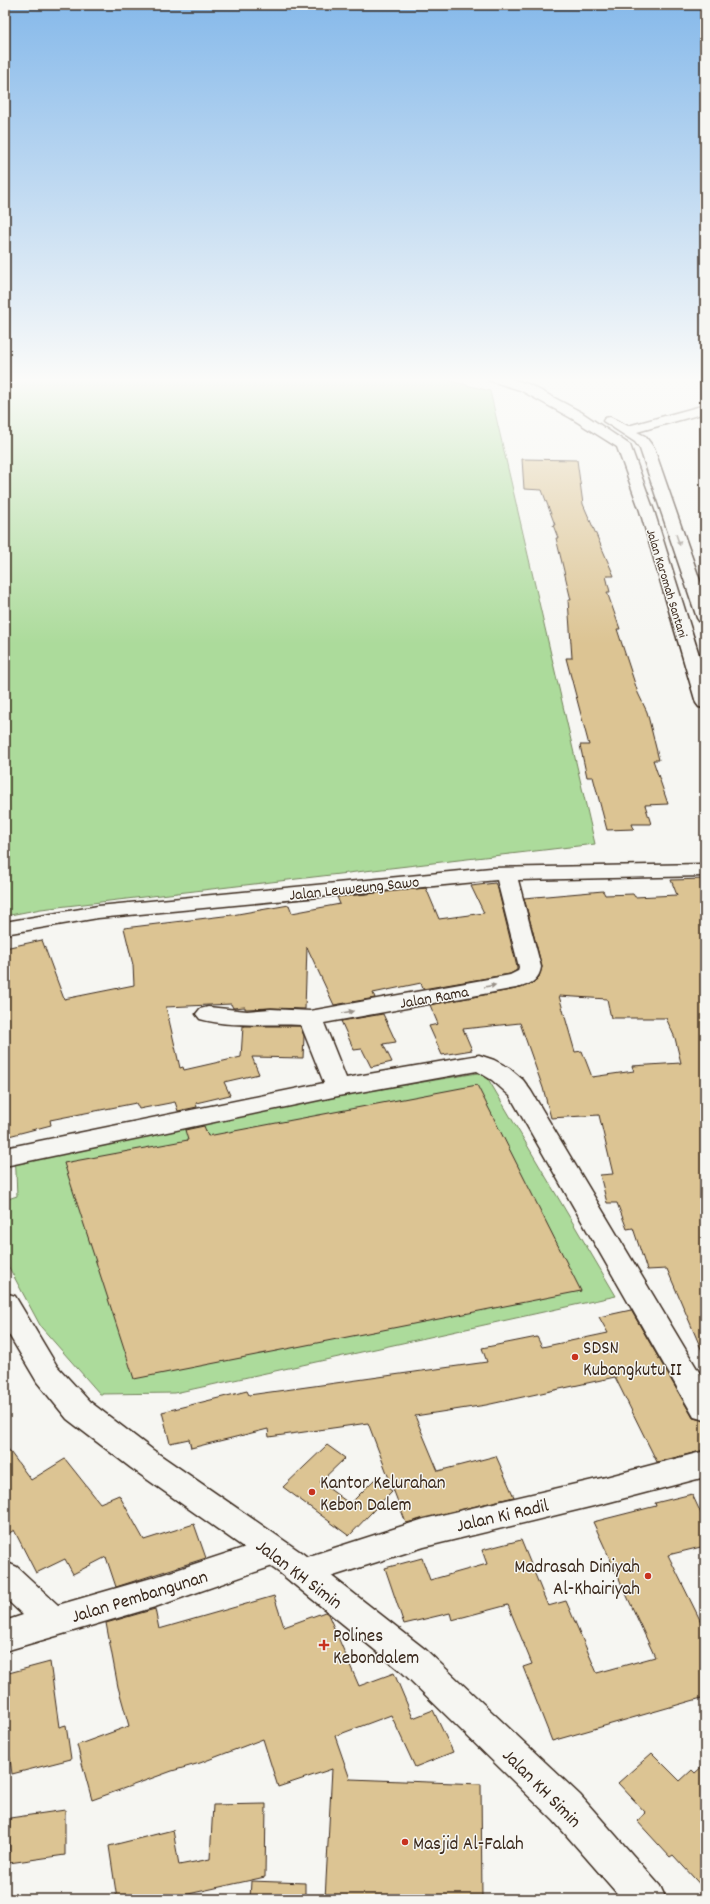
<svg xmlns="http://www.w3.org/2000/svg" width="710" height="1904" viewBox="0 0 710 1904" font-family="Dekko,sans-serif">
  <rect width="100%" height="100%" fill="#f6f6f2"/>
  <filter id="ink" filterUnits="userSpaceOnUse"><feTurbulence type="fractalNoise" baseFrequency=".025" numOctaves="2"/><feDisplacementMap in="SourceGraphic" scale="8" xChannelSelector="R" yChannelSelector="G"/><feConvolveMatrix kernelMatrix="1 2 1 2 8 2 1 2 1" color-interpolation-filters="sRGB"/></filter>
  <g filter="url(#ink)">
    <!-- green -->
    <path fill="#acdb9b" stroke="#74825c" d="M 5,377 L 435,377 L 490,391 L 595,844 L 41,909 L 5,916 Z
      M 484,1072 L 616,1296 L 175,1393 L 100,1394 L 41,1327 L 5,1260 L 5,1200 L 17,1196 L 15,1149 Z"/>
    <!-- building -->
    <path fill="#dcc493" stroke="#3b2a1e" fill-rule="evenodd" d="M 522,459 L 577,460 L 583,504 L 614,576 L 606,576 L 610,592 L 607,592 L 620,629 L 617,629 L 638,693 L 647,712 L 659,760 L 653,760 L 668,804 L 645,805 L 651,824 L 632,824 L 634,829 L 607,830 L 593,777 L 587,777 L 580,745 L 589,745 L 566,658 L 572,658 L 568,600 L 571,600 L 556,538 L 558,538 L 553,525 L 555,525 L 542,490 L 524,489 Z
      M 705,879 L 705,1358 L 667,1269 L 647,1270 L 633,1228 L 627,1229 L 617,1203 L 607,1203 L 600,1175 L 613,1174 L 599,1115 L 551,1118 L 543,1088 L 520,1023 L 463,1029 L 472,1050 L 442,1055 L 429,1026 L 438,1024 L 430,1005 L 521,988 L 533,983 L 539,977 L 542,967 L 524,898 L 603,891 L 605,895 L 633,894 L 635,897 L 677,895 L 671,880 ZM 559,996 L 607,999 L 611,1018 L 666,1018 L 675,1038 L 681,1063 L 632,1066 L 634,1071 L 592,1077 L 582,1051 L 575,1052 Z
      M 495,883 L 498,889 L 517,967 L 517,970 L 510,974 L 423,989 L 421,983 L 373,993 L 375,998 L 334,1005 L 307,947 L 305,1009 L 271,1008 L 247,1009 L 245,1009 L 245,1007 L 233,1008 L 231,1004 L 166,1007 L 180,1068 L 183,1067 L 184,1070 L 241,1057 L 243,1026 L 300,1026 L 304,1036 L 303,1058 L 252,1057 L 259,1074 L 224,1082 L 230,1095 L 196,1103 L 197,1107 L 178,1111 L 175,1102 L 139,1109 L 136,1103 L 50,1120 L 51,1125 L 5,1137 L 5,948 L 42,940 L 64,999 L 134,985 L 133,965 L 124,928 L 232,915 L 289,905 L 292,913 L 340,904 L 337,897 L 426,888 L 439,919 L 484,913 L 471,886 Z
      M 383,1014 L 396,1042 L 383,1044 L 392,1062 L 371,1067 L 362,1049 L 354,1050 L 341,1021 Z
      M 477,1085 L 581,1291 L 134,1379 L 64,1163 L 188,1140 L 185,1130 L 204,1126 L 208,1136 Z
      M 631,1310 L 693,1418 L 705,1421 L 705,1450 L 657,1462 L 615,1377 L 486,1405 L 415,1416 L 438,1471 L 496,1456 L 514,1497 L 406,1523 L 368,1423 L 269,1437 L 268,1429 L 191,1448 L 189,1439 L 170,1443 L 162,1412 L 247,1391 L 249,1395 L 487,1362 L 482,1348 L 537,1337 L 542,1347 L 608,1333 L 599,1317 Z
      M 5,1445 L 31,1480 L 65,1459 L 100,1503 L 119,1495 L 144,1540 L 194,1524 L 206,1558 L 116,1587 L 106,1557 L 73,1574 L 65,1559 L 36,1573 L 14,1530 L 5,1536 Z
      M 327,1445 L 345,1458 L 320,1482 L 350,1504 L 375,1479 L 392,1491 L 349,1536 L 283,1487 Z
      M 692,1494 L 705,1522 L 705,1546 L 668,1555 L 705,1630 L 705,1697 L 552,1741 L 523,1667 L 532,1664 L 508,1605 L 452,1620 L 450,1613 L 404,1624 L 385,1568 L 422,1558 L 430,1580 L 487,1564 L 482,1550 L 521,1540 L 548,1606 L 566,1601 L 597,1673 L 655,1657 L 593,1522 L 656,1506 L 655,1503 Z
      M 274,1596 L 284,1627 L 325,1612 L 328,1614 L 359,1686 L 394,1673 L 413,1718 L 433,1710 L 453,1752 L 415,1767 L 391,1715 L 335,1736 L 350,1779 L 481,1784 L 482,1899 L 325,1899 L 332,1769 L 278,1787 L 263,1739 L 200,1763 L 172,1771 L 92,1800 L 77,1745 L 129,1726 L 118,1687 L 106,1623 L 155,1609 L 159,1629 Z
      M 50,1662 L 59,1727 L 66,1725 L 71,1759 L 12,1774 L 7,1737 L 5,1737 L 5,1674 Z
      M 652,1753 L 680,1781 L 692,1770 L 695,1773 L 705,1764 L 705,1890 L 673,1855 L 670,1857 L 637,1821 L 646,1813 L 618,1783 Z
      M 266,1804 L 265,1877 L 184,1895 L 185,1899 L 117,1899 L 109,1846 L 173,1830 L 179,1865 L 210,1859 L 213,1805 Z
      M 65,1810 L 65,1855 L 9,1863 L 10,1818 Z
      M 251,1881 L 305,1883 L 305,1899 L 250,1899 Z"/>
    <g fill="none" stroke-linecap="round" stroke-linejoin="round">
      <!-- minor casing -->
      <g stroke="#3b2a1e" stroke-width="3">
        <path id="minor" d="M 486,377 L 505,377 L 528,384 L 581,412 L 630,445 L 654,511 L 705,674 L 705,708 L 699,707 L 696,703 L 640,511 L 617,447 L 571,418 L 520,390 L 488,380 Z
          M 705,405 L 705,413 L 637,432 L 645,436 L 654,448 L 705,595 L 705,623 L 699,621 L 697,618 L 640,449 L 635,442 L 603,421 L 605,418 L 610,417 L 628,426 Z
          M 705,864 L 705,876 L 518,880 L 541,967 C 539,981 529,985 516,988 L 324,1023 L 346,1078 L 479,1055 L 494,1060 L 509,1068 L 523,1080 L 531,1091 L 705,1382 L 705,1420 L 694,1417 L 510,1096 L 492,1080 L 477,1071 L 338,1096 L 5,1166 L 5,1148 L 324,1083 L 301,1025 C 267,1023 233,1028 200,1019 L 196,1014 L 200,1009 L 208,1007 L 247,1011 L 271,1009 L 310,1011 L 510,975 L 518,971 L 519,967 L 497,880 L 98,918 L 5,934 L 5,922 L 98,906 L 491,868 Z
          M 705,1451 L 705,1477 L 606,1503 L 424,1547 L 302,1586 L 291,1582 L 286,1572 L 291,1562 L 424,1519 L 606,1477 Z
          M 273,1538 L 284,1542 L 289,1552 L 284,1562 L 155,1607 L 5,1651 L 5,1621 L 23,1615 L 5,1598 L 5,1562 L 17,1567 L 58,1605 L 155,1577 Z"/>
      </g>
      <!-- tertiary casing -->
      <g stroke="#3b2a1e" stroke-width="3">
        <path id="tertiary" d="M 5,1293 L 15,1296 L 57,1366 L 89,1401 L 153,1450 L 302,1553 L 426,1650 L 580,1795 L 660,1886 L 666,1899 L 622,1899 L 554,1821 L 402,1672 L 280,1573 L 131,1468 L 67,1419 L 37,1382 L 5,1328 Z"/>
      </g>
      <!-- minor -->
      <use href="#minor" fill="#f6f6f2" fill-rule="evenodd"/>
      <!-- tertiary -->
      <use href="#tertiary" fill="#f6f6f2" fill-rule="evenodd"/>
    </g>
    <!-- one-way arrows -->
    <defs><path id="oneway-solid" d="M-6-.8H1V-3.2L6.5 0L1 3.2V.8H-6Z"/></defs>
    <g fill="#989088">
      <use href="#oneway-solid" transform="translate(678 540) rotate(71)"/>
      <use href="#oneway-solid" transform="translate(490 986) rotate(-10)"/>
      <use href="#oneway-solid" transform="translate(348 1012) rotate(-10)"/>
    </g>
  </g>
  <!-- sky -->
  <linearGradient id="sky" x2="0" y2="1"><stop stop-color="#86b9ea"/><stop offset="0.59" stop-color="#fbfbf9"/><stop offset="1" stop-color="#fbfbf9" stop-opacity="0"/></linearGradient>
  <rect width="710" height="644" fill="url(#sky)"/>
  <!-- markers -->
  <g fill="#c8321e" stroke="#f6f6f2" stroke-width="1.5">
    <circle cx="575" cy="1357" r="4"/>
    <circle cx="312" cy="1492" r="4"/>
    <circle cx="648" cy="1576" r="4"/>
    <path d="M322 1639h4v4h4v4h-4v4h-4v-4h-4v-4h4z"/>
    <circle cx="405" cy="1842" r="4"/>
  </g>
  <g text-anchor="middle" stroke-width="3" stroke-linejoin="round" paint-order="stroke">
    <!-- far-street labels -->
    <g font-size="13" fill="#3b2a1e" stroke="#f6f6f2">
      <text transform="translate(668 583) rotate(73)" y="5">Jalan Karomah Santani</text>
    </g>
    <!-- street labels -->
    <g font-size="16" fill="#3b2a1e" stroke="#f6f6f2">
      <text transform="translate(354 887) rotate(-6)" y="6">Jalan Leuweung Sawo</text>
      <text transform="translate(434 996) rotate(-10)" y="6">Jalan Rama</text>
    </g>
    <!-- near-poi labels -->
    <g font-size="19" fill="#3b2a1e" stroke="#f6f6f2" text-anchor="start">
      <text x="583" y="1353">SDSN<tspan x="583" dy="22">Kubangkutu II</tspan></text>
      <text x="320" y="1488">Kantor Kelurahan<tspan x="320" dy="22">Kebon Dalem</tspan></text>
      <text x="640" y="1572" text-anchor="end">Madrasah Diniyah<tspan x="640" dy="22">Al-Khairiyah</tspan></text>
      <text x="333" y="1641">Polines<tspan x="333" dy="22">Kebondalem</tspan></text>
      <text x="413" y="1849">Masjid Al-Falah</text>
    </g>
    <!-- near-street labels -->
    <g font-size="19" fill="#3b2a1e" stroke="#f6f6f2">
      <text transform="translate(502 1514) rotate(-13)" y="7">Jalan Ki Radil</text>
      <text transform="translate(300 1573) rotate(37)" y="7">Jalan KH Simin</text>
      <text transform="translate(139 1595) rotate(-17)" y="7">Jalan Pembangunan</text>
      <text transform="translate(543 1787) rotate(45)" y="7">Jalan KH Simin</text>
    </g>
  </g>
  <!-- margin -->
  <rect width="710" height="1904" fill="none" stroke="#f6f6f2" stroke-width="20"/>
  <rect x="10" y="10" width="690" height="1884" fill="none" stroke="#3b2a1e" stroke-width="1.5" filter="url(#ink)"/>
</svg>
